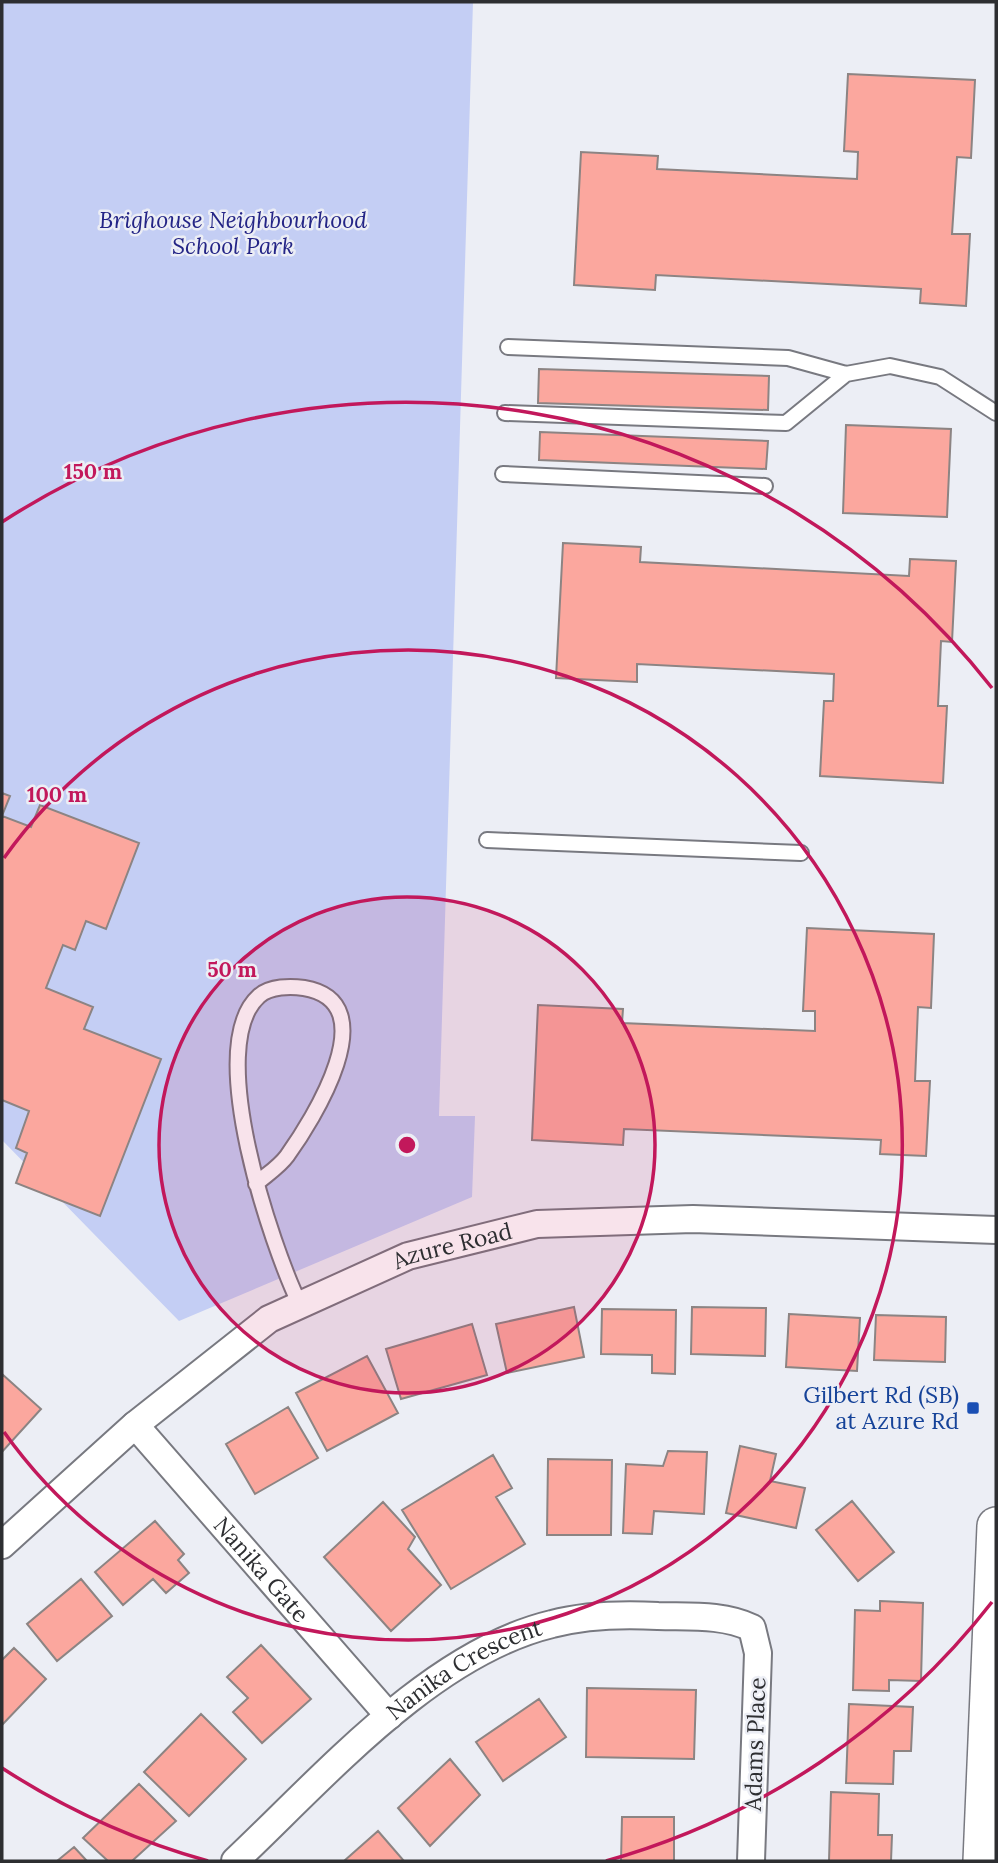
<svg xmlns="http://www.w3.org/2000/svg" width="998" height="1863" viewBox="0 0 998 1863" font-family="Lora,serif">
  <rect width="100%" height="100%" fill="#eceef5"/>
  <!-- green -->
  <path fill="#c4cef4" d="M 2,2 L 473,2 L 439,1116 L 475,1116 L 472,1197 L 179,1321 L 2,1140 Z"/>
  <!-- building -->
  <path fill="#fba79e" stroke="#8c8483" stroke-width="2" d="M 848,74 L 975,80 L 971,158 L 957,157 L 952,234 L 970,234 L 966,306 L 920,303 L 921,289 L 656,275 L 655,290 L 574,285 L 581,152 L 658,156 L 657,169 L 857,179 L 858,152 L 844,151 Z
    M 539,369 L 769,376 L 768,410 L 538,403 Z
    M 846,425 L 951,429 L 947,517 L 843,513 Z
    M 540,432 L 768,441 L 766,469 L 539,460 Z
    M 563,543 L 641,547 L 640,562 L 909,576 L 910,559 L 956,561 L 952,642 L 941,641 L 938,706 L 947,706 L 943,783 L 820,776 L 824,701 L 833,701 L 834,674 L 637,664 L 637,682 L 556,678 Z
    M 2,793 L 10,796 L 2,816 L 31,827 L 40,805 L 139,843 L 106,929 L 86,921 L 75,950 L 63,945 L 46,988 L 93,1007 L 84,1029 L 161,1059 L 100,1216 L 16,1183 L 27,1153 L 16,1148 L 29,1111 L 2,1100 Z
    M 807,928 L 934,934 L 931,1008 L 918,1007 L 915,1081 L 930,1081 L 926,1156 L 880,1154 L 881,1140 L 624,1129 L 623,1145 L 532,1140 L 538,1005 L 623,1009 L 622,1023 L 815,1031 L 815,1011 L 803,1011 Z
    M 574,1307 L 584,1357 L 507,1373 L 496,1324 Z
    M 692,1307 L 766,1308 L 765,1356 L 691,1354 Z
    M 602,1309 L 676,1310 L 675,1374 L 652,1373 L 652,1355 L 601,1354 Z
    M 789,1314 L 860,1318 L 857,1371 L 786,1367 Z
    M 876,1315 L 946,1317 L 945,1362 L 874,1360 Z
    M 472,1324 L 487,1375 L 401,1399 L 386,1349 Z
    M 367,1356 L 398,1413 L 327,1451 L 296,1393 Z
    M 2,1374 L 41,1409 L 2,1452 Z
    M 288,1407 L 318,1458 L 255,1494 L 226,1444 Z
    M 740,1446 L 776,1454 L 770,1481 L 805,1488 L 796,1528 L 726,1513 Z
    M 668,1451 L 707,1452 L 704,1514 L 654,1511 L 652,1534 L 623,1533 L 626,1464 L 663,1466 Z
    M 493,1455 L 512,1488 L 496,1497 L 525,1544 L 451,1589 L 402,1510 Z
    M 548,1459 L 612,1460 L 611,1535 L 547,1535 Z
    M 852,1501 L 894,1552 L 858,1581 L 816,1530 Z
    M 383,1502 L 415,1537 L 408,1549 L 441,1585 L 391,1631 L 324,1557 Z
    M 155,1521 L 184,1554 L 178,1560 L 189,1573 L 166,1593 L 153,1579 L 123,1605 L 95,1572 Z
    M 81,1579 L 112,1616 L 57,1661 L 27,1624 Z
    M 880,1601 L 923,1603 L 921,1681 L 889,1680 L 889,1691 L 853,1690 L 855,1610 L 880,1611 Z
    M 261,1645 L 311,1699 L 262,1743 L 233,1712 L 248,1698 L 227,1677 Z
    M 14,1648 L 46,1679 L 2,1725 L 2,1660 Z
    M 587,1688 L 696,1690 L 694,1759 L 586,1757 Z
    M 539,1699 L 566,1737 L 503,1781 L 476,1742 Z
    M 849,1704 L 913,1707 L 911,1751 L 894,1751 L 893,1784 L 846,1783 Z
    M 201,1714 L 246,1759 L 189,1816 L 144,1772 Z
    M 450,1759 L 480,1795 L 430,1846 L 398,1808 Z
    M 139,1784 L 176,1821 L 132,1861 L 108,1861 L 83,1838 Z
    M 831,1792 L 879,1794 L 878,1835 L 892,1835 L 891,1861 L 829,1861 Z
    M 622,1817 L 674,1817 L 674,1861 L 621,1861 Z
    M 378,1831 L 404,1861 L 344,1861 Z
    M 74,1847 L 87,1861 L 57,1861 Z"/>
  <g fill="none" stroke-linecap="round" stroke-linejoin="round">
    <!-- service casing -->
    <g stroke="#787980" stroke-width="18">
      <path id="service" d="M 508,347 L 788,358 L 846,374
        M 505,413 L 786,423 L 846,374 L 890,366 L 940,377 L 996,413
        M 503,474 L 765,486
        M 487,840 L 801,853
        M 256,1184 C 266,1175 279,1167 287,1156 C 312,1121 388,1002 304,988 C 291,986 270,986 259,996 C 203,1046 272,1247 300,1305"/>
    </g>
    <!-- minor casing -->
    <g stroke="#787980" stroke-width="30">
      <g id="minor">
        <path id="s1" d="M 135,1425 L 389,1716"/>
        <path id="s2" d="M 2,1545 L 135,1425 L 269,1319 L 408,1256 L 537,1224 L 693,1219 L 996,1230"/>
        <path id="s3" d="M 235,1861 C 323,1778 431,1653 552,1624 C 586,1615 622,1614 658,1616 C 689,1617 723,1614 752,1628 L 758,1653 L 751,1861"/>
      </g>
    </g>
    <!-- secondary casing -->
    <g stroke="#787980" stroke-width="40">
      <path id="secondary" d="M 982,1861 L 996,1526"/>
    </g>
    <!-- service -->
    <use href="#service" stroke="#fff" stroke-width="14"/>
    <!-- minor -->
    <use href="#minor" stroke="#fff" stroke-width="26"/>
    <!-- secondary -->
    <use href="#secondary" stroke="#fff" stroke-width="37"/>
  </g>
  <!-- distance rings -->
  <circle cx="407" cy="1145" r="248" fill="#c2185b" fill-opacity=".12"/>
  <g fill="none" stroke="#c2185b" stroke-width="3.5">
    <circle cx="407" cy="1145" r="248"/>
    <path d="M4 858A495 495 0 1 1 4 1432"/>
    <path d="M992 1602A743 743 0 0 1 606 1861M208 1861A743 743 0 0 1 2 1768M2 522A743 743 0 0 1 992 688"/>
  </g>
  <!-- markers -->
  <rect fill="#1a4fb4" stroke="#eceef5" stroke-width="2.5" x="966" y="1401" width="14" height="14" rx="3.5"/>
  <g text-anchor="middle" stroke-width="5" stroke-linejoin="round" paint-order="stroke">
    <!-- park labels -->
    <g font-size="23" font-style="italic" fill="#242586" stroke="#eceef5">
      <text x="233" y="228">Brighouse Neighbourhood<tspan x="233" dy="26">School Park</tspan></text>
    </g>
    <!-- street labels -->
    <g font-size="23" fill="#2d2e31" stroke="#eceef5">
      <text dy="8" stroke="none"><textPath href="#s2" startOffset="548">Azure Road</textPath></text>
      <text dy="8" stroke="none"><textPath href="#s1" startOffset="192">Nanika Gate</textPath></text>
      <text dy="8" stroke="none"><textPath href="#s3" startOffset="301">Nanika Crescent</textPath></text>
      <text transform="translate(755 1744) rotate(-88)" y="8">Adams Place</text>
    </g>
    <!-- transit labels -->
    <g font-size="23" fill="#164399" stroke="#eceef5" text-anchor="end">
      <text x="959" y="1403">Gilbert Rd (SB)<tspan x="959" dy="26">at Azure Rd</tspan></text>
    </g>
  </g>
  <circle cx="407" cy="1145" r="10" fill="#c2185b" stroke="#eceef5" stroke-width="3.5"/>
  <g font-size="21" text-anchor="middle" font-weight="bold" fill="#c2185b" stroke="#eceef5" stroke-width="5" stroke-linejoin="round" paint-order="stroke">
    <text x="93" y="479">150 m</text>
    <text x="57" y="802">100 m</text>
    <text x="232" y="977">50 m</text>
  </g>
  <!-- border -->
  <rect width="998" height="1863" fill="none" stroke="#2d2e31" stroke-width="7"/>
</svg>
